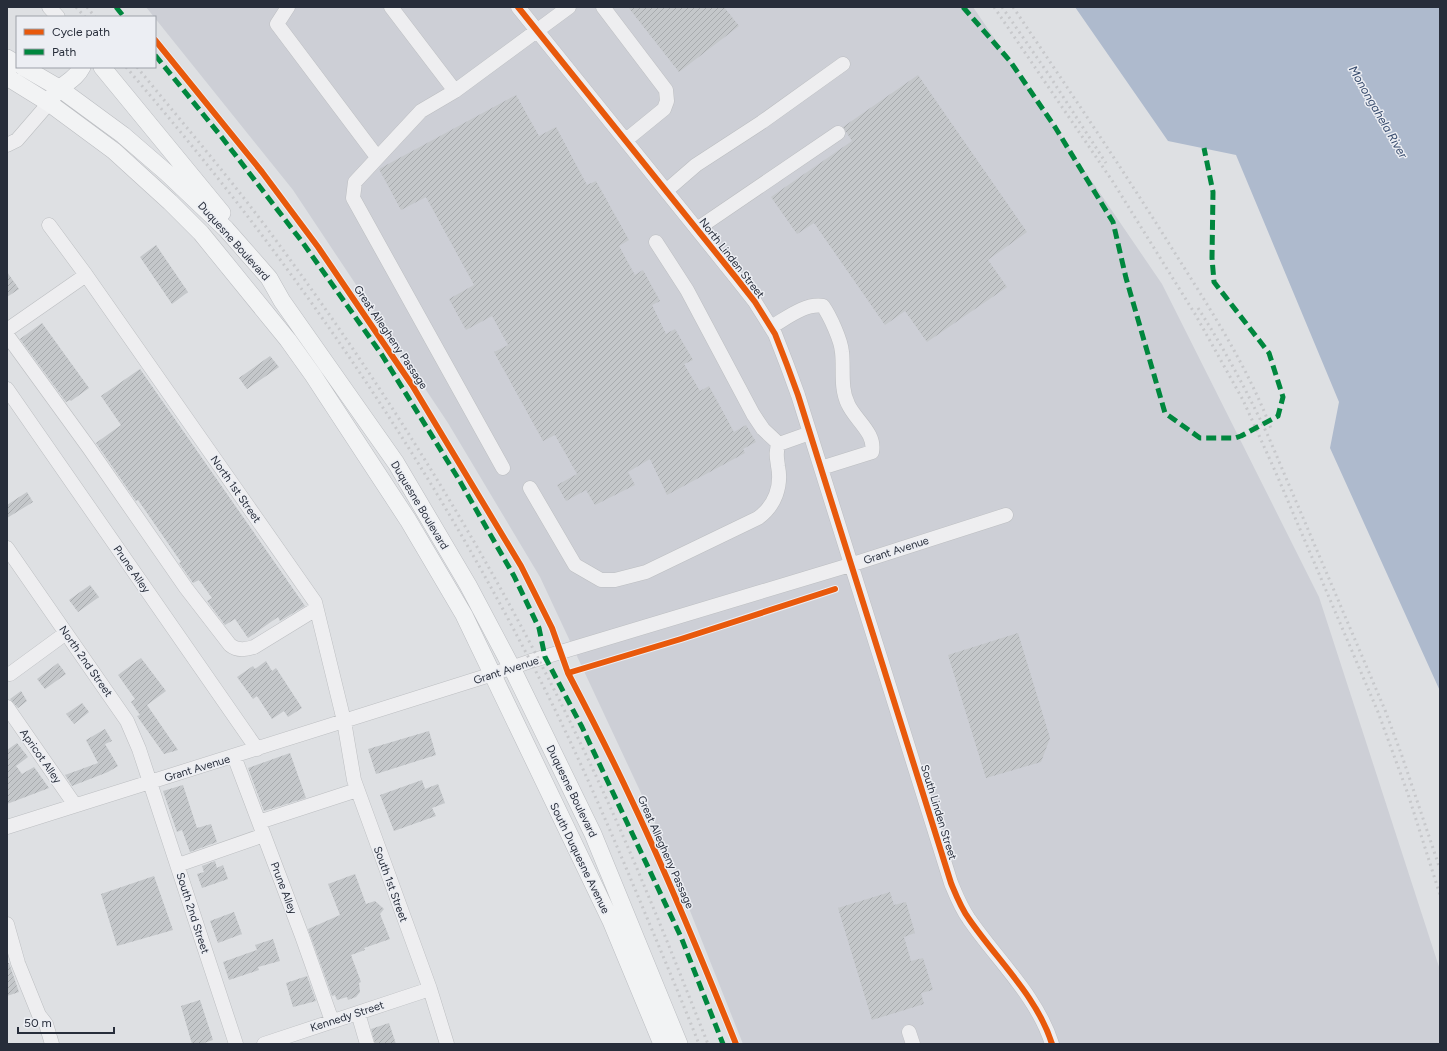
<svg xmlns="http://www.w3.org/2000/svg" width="1447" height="1051" viewBox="0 0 1447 1051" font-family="Figtree,sans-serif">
  <defs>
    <pattern id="building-hatch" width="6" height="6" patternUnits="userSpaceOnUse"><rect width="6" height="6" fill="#c4c7ca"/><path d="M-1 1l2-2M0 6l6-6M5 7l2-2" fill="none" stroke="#a8abae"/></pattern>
  </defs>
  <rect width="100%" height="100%" fill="#dee0e3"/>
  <!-- built -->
  <path fill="#cdcfd6" d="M 146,7 L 973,7 L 1162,284 L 1319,597 L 1440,970 L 1440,1044 L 743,1044 L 655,823 L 540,577 L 448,423 L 293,190 Z"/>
  <!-- water -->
  <path fill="#aebacd" d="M 1075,7 L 1440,7 L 1440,691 L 1330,448 L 1339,402 L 1236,155 L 1168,141 Z"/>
  <!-- building -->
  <path fill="url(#building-hatch)" d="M 628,7 L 724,7 L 739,26 L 679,72 Z
    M 918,75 L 1027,232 L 988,260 L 1007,287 L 927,342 L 905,311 L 885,325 L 814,223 L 797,234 L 771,197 L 852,141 L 843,127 Z
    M 516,95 L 539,136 L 556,127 L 587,185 L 596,181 L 629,240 L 619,246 L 635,275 L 643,270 L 660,301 L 652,305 L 666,334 L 675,329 L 693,360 L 684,364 L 700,391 L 709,386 L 734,432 L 746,425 L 756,442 L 743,449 L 745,453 L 667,495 L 650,459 L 628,472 L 635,485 L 595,505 L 586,490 L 566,501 L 557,485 L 577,474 L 555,435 L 543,441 L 494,352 L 508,345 L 492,316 L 466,330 L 449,299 L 474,285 L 426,197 L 401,210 L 379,169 Z
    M 156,245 L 188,292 L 172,304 L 140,257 Z
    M 7,272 L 19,289 L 7,297 Z
    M 42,323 L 89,388 L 71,401 L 70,400 L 66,402 L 20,339 Z
    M 270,356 L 279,367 L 247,389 L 239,378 Z
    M 140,369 L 305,606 L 280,621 L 278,617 L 248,638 L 235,619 L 225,625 L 207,601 L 212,598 L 199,580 L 193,583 L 179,563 L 181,562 L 138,500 L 136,501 L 96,443 L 121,425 L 101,396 Z
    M 27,492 L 33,502 L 7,518 L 7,505 Z
    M 90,585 L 99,597 L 78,612 L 69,600 Z
    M 1018,633 L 1050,738 L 1041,762 L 986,778 L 948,655 Z
    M 141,658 L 166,691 L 147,705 L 178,750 L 164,754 L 137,716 L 140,715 L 131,702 L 135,699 L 118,675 Z
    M 266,661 L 272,671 L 276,668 L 302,708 L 288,717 L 284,711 L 272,719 L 257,696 L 253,699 L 237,677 L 253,666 L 255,669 Z
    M 58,663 L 66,674 L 45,689 L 37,679 Z
    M 21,691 L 27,701 L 18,708 L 10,699 Z
    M 82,703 L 89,712 L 74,724 L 66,714 Z
    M 105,729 L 112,741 L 105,744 L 118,766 L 108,772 L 72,786 L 65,775 L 98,763 L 86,740 Z
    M 429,731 L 436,755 L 376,774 L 368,749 Z
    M 17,743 L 28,757 L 16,766 L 22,774 L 34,767 L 49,788 L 7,804 L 7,750 Z
    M 290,753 L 306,798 L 264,811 L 248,768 Z
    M 422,780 L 425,789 L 438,784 L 445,803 L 432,808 L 436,816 L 394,831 L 380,795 Z
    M 183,785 L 197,828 L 211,824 L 217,842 L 190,852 L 182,830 L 177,832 L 163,791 Z
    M 215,861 L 217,868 L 223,865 L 228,879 L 202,888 L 197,874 L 204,872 L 202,866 Z
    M 355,874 L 366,904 L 375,901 L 384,909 L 380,914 L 390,939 L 364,948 L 365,950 L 351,955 L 361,982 L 359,983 L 360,992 L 356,997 L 348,1000 L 347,997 L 337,1000 L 335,995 L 332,996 L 308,929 L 340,915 L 328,884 Z
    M 154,876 L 173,930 L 117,946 L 101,894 Z
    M 890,892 L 894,905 L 906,902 L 915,933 L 904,937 L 911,961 L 923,958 L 933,990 L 921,993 L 924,1004 L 872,1020 L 838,908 Z
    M 234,912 L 242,934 L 218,943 L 210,921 Z
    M 273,939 L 280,961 L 258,967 L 259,970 L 229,980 L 223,962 L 257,950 L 255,945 Z
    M 7,963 L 9,963 L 19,992 L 7,996 Z
    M 307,976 L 316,1001 L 293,1007 L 286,983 Z
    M 200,1000 L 213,1040 L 201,1044 L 192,1044 L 181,1006 Z
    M 389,1023 L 396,1044 L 375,1044 L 371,1029 Z"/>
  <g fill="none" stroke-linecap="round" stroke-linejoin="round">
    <!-- minor casing -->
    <g stroke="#bcbec1" stroke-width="15">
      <path id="minor" d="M 49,7 L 58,17
        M 288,7 L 277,24 L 377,157
        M 391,7 L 455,91
        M 518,7 L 737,279 L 755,302 L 775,334 L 787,365 L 798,395 L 951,883 C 956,895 961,908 969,919 C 997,960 1037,996 1052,1044
        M 603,7 L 666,90 L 667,101 L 664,109 L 626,140
        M 7,145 L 17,140 L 49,103
        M 666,191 L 696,165 L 762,122 L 843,64
        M 49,225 L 86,275 L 315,602 L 344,721 L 354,780 L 430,989 L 447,1044
        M 697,229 L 838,133
        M 656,242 L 687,290 L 753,414 L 763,429 L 779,444
        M 771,327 C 787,318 805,303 823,306 C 830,316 841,340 842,352 C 844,369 840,388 848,404 C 855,420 876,433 872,452 L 821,468
        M 7,330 L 86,275
        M 7,335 L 89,448 L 186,588 L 230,645 C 237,651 245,650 254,647 L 316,609
        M 7,389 L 257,749
        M 503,468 L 353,198 L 355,182 L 421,111 L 455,91 L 569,7
        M 530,488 L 575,565 L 601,580 L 615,580 L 646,572 L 758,518 C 775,506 782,486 778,466 C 777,458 775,452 779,444 L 810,433
        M 7,548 L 127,721 L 139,749 L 236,1044
        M 10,674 L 66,633
        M 7,707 L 75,805
        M 234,756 L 302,936 L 332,1021
        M 259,822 L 357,790
        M 7,827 L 493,674 L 531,661 L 850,565 L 1006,515
        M 178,865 L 264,835
        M 7,924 L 18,963 L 39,1015 L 46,1024 L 52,1044
        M 358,1013 L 367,1044
        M 909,1032 L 913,1044
        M 264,1044 L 430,989"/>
    </g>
    <!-- major casing -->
    <g stroke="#bbbdc1" stroke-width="18">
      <path id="major" d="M 7,58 L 17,64
        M 23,67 L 59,88 L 123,135 L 167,173 L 226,229 L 269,278 L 282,301 L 396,463 L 468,585 L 512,668 L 593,834 L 679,1044
        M 102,67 L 222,213
        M 7,77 L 49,103 L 114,151 L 170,202 L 201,233 L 288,340 L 313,375 L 408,520 L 464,615 L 611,921 L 662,1044
        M 53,96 C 62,83 75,81 82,67"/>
    </g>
    <!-- minor -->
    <use href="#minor" stroke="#eeeef0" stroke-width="14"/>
    <!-- major -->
    <use href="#major" stroke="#f2f3f4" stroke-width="17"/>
    <!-- rail -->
    <path stroke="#c7c8cb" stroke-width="3" stroke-dasharray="2 4" stroke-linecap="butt" d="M 76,7 L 85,17
      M 87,7 L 95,17
      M 994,7 L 1113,182 L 1195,314 L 1243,400 L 1276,473 L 1378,712 L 1408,794 L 1440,895
      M 1002,7 L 1049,75 L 1106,163
      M 1013,7 C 1067,87 1122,168 1173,250 C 1209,307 1248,367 1272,431
      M 126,67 C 161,108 195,149 228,191 C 339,333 439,486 523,647 C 567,729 604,815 640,901 C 660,949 680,996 699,1044
      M 137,67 C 180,120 225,172 266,227 C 355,346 436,471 508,602 C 560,697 607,795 648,895 C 669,945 688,994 708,1044
      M 1198,308 C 1225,350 1248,393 1269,438 L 1385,710 L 1402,756 L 1440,869"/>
    <!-- quiet -->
    <path stroke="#00873e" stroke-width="5" stroke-dasharray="10 5" stroke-linecap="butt" d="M 116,7 L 124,17
      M 963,7 L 1010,61 L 1055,127 L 1113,222 L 1126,278 L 1165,413 L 1200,438 L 1235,438 L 1241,436 L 1278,416 L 1283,397 L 1269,353 L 1214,282 L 1212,258 L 1213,192 L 1204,148
      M 155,55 L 220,135 L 303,243 L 382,355 L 458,478 L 514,576 L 539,628 L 545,657 L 582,727 L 681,937 L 723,1044"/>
    <!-- cycleway casing -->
    <g stroke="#eceef3" stroke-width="8">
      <path id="cycleway" d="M 518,7 L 737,279 L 755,302 L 775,334 L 787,365 L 798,395 L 951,883 C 956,895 961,908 969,919 C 997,960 1037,996 1052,1044
        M 155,40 L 262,172 L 318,247 L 412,385 L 521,566 L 552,628 L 568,673
        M 736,1044 C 703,962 670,881 632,801 C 612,758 590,715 568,673 L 681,639 L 835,589"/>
    </g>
    <!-- cycleway -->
    <use href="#cycleway" stroke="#e8590c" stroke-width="6"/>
  </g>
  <g text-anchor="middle" stroke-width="3" stroke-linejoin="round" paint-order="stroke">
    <!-- street labels -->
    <g font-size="11" fill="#272d3a" stroke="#eceef3">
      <text transform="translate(234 241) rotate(48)" y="4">Duquesne Boulevard</text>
      <text transform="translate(732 258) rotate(52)" y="4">North Linden Street</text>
      <text transform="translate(391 337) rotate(56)" y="4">Great Allegheny Passage</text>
      <text transform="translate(236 489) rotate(55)" y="4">North 1st Street</text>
      <text transform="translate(420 505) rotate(59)" y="4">Duquesne Boulevard</text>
      <text transform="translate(896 550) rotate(-18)" y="4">Grant Avenue</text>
      <text transform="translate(132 569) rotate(55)" y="4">Prune Alley</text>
      <text transform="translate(86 661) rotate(55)" y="4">North 2nd Street</text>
      <text transform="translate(506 670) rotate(-18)" y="4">Grant Avenue</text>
      <text transform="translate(41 756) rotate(55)" y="4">Apricot Alley</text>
      <text transform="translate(197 768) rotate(-17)" y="4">Grant Avenue</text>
      <text transform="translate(572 791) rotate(64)" y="4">Duquesne Boulevard</text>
      <text transform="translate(939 812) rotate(73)" y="4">South Linden Street</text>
      <text transform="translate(666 852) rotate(66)" y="4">Great Allegheny Passage</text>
      <text transform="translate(580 858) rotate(64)" y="4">South Duquesne Avenue</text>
      <text transform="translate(391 884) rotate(70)" y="4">South 1st Street</text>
      <text transform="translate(284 888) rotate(69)" y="4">Prune Alley</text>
      <text transform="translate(193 913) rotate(72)" y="4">South 2nd Street</text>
      <text transform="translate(347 1016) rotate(-18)" y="4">Kennedy Street</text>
    </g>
    <!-- water labels -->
    <g font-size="12" font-style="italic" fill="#35496b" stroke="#eceef3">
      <text transform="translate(1378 112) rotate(60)" y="4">Monongahela River</text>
    </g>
  </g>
  <!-- border -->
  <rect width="1447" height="1051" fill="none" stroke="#272d3a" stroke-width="16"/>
  <!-- legend -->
  <rect x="16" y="16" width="140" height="52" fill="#eceef3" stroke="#9da1a9"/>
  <rect x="24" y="29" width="20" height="6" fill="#e8590c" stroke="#9da1a9"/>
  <text x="52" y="36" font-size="12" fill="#272d3a">Cycle path</text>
  <rect x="24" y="49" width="20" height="6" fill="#00873e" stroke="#9da1a9"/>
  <text x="52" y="56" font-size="12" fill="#272d3a">Path</text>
  <!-- scale -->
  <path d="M18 1027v6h96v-6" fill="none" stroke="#272d3a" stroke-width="2"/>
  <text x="24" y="1027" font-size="12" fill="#272d3a" stroke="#eceef3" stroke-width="3" paint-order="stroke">50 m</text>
</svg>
